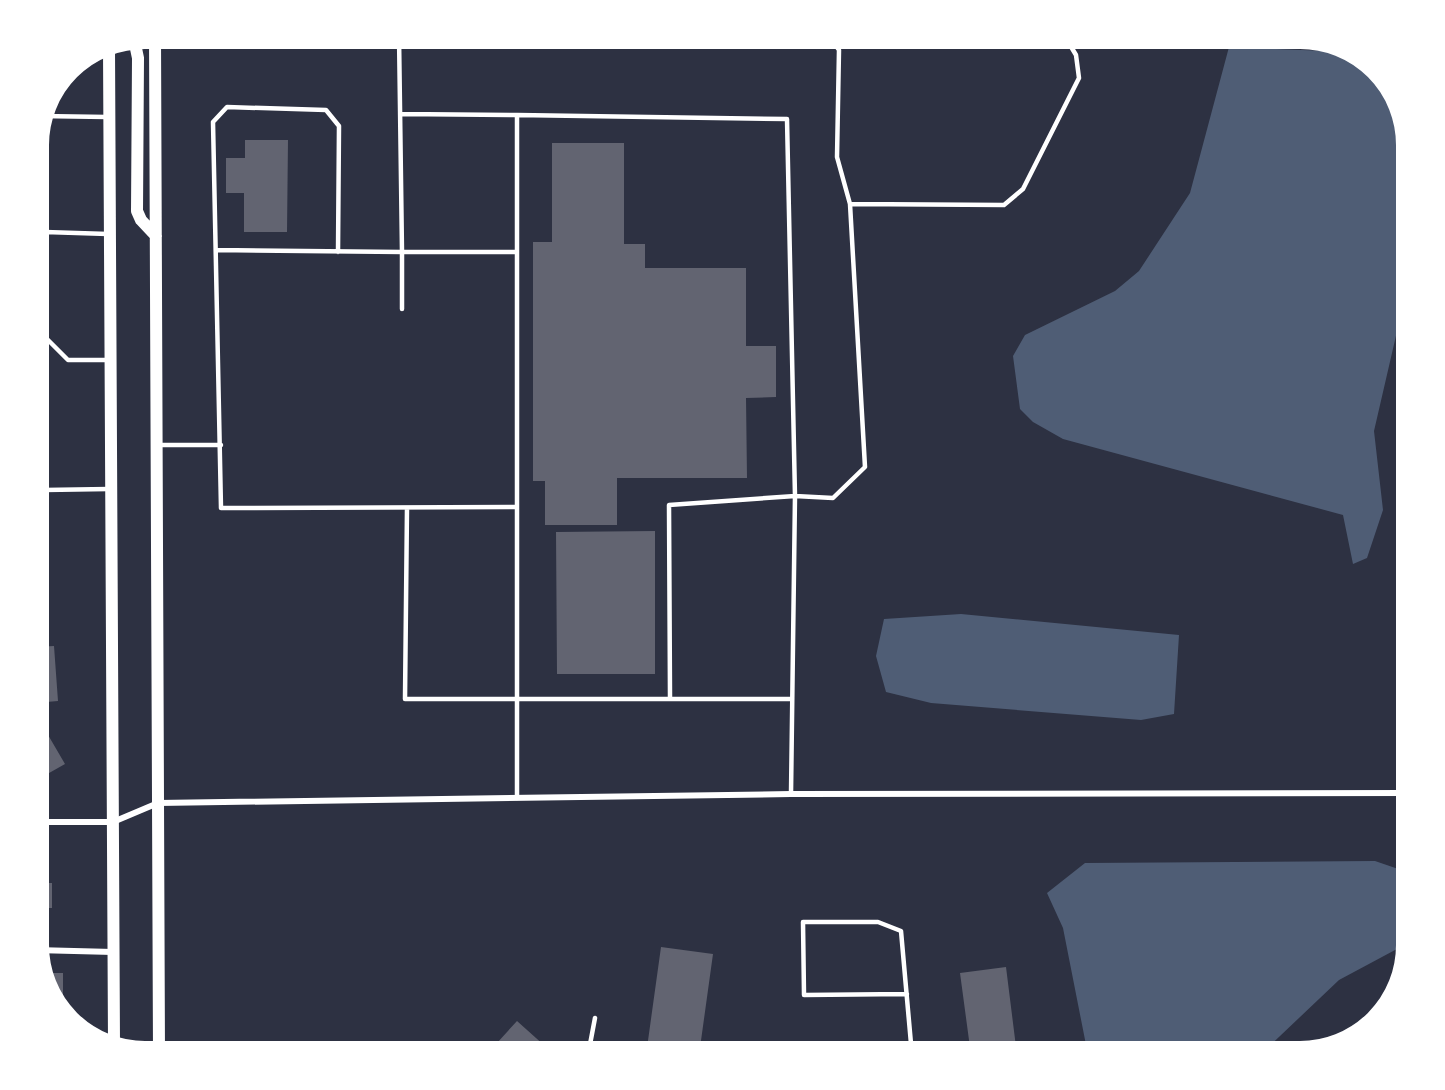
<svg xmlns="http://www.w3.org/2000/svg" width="1445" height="1090" viewBox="0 0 1445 1090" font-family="'Fira Sans',sans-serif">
  <rect width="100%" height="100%" fill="#2d3142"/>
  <!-- water -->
  <path fill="#4f5d75" d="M 1229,47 L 1353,52 L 1368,58 L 1399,96 L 1410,145 L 1410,275 L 1374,431 L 1383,510 L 1367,558 L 1353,564 L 1343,515 L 1063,439 L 1033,422 L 1020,409 L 1013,356 L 1025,335 L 1115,291 L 1139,271 L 1190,193 Z
    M 961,614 L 1179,635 L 1174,714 L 1141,720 L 931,703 L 886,692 L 876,656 L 884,619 Z
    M 1375,861 L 1410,873 L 1410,942 L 1339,980 L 1260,1055 L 1088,1055 L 1063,928 L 1047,893 L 1085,863 Z"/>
  <!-- building -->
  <path fill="#626471" d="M 245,140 L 288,140 L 287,232 L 244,232 L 244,193 L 226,193 L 226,158 L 245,158 Z
    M 552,143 L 624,143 L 624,244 L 645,244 L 645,268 L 746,268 L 746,346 L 776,346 L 776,397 L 746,398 L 747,478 L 617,478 L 617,525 L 545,525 L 545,481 L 533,481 L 533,242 L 552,242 Z
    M 655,531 L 655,674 L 557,674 L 556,532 Z
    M 54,646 L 58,701 L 35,703 L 35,647 Z
    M 44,728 L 65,764 L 35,781 L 35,734 Z
    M 35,883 L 52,883 L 52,908 L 35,908 Z
    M 661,947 L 713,954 L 699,1055 L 646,1055 Z
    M 1006,967 L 1017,1055 L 971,1055 L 960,973 Z
    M 41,973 L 63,973 L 63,1002 L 52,1002 L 46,994 Z
    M 517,1021 L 555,1055 L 486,1055 Z
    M 876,1045 L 877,1055 L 803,1055 L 803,1054 Z
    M 344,1047 L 345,1055 L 296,1055 L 296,1054 Z"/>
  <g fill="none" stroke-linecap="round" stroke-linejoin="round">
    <!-- service -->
    <path stroke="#fff" stroke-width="4.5" d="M 828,35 L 839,50 L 837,157 L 850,204
      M 400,114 L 517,115 L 517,798
      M 517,115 L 787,119 L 795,496 L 791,794
      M 40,116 L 107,117
      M 216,250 L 402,252 L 399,35
      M 338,252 L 339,126 L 326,110 L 227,107 L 213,122 L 221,508 L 517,507
      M 35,267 C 36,255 32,238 45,232 L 108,234
      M 402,309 L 402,252 L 516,252
      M 35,327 L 68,360 L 108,360
      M 159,445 L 221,445
      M 407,508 L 405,699 L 792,699
      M 35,564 L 46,564 L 44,490 L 109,489
      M 670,697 L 669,505 L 795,496 L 833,498 L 865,467 L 850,204 L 1004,205 L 1023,189 L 1079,78 L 1076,55 L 1064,35
      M 907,994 L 804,995 L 803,922 L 878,922 L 901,931 L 912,1055
      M 588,1055 L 595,1018"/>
    <!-- minor -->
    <path stroke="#fff" stroke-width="6" d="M 35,822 L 113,822 L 158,803 L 791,794 L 1410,793
      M 35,950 L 113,952"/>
    <!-- secondary -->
    <path stroke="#fff" stroke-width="12" d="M 155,35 L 159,1055
      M 134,39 L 138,58 L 137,211 L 141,220 L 156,236
      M 109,48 L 114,1045"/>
  </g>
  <!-- crop -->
  <path d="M0 0H1445V1090H0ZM145 45H1300A100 100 0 0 1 1400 145V945A100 100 0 0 1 1300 1045H145A100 100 0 0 1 45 945V145A100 100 0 0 1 145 45Z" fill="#fff" fill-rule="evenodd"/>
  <path fill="none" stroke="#fff" stroke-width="8" d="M145 45H1300A100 100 0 0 1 1400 145V945A100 100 0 0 1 1300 1045H145A100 100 0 0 1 45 945V145A100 100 0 0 1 145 45Z"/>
</svg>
